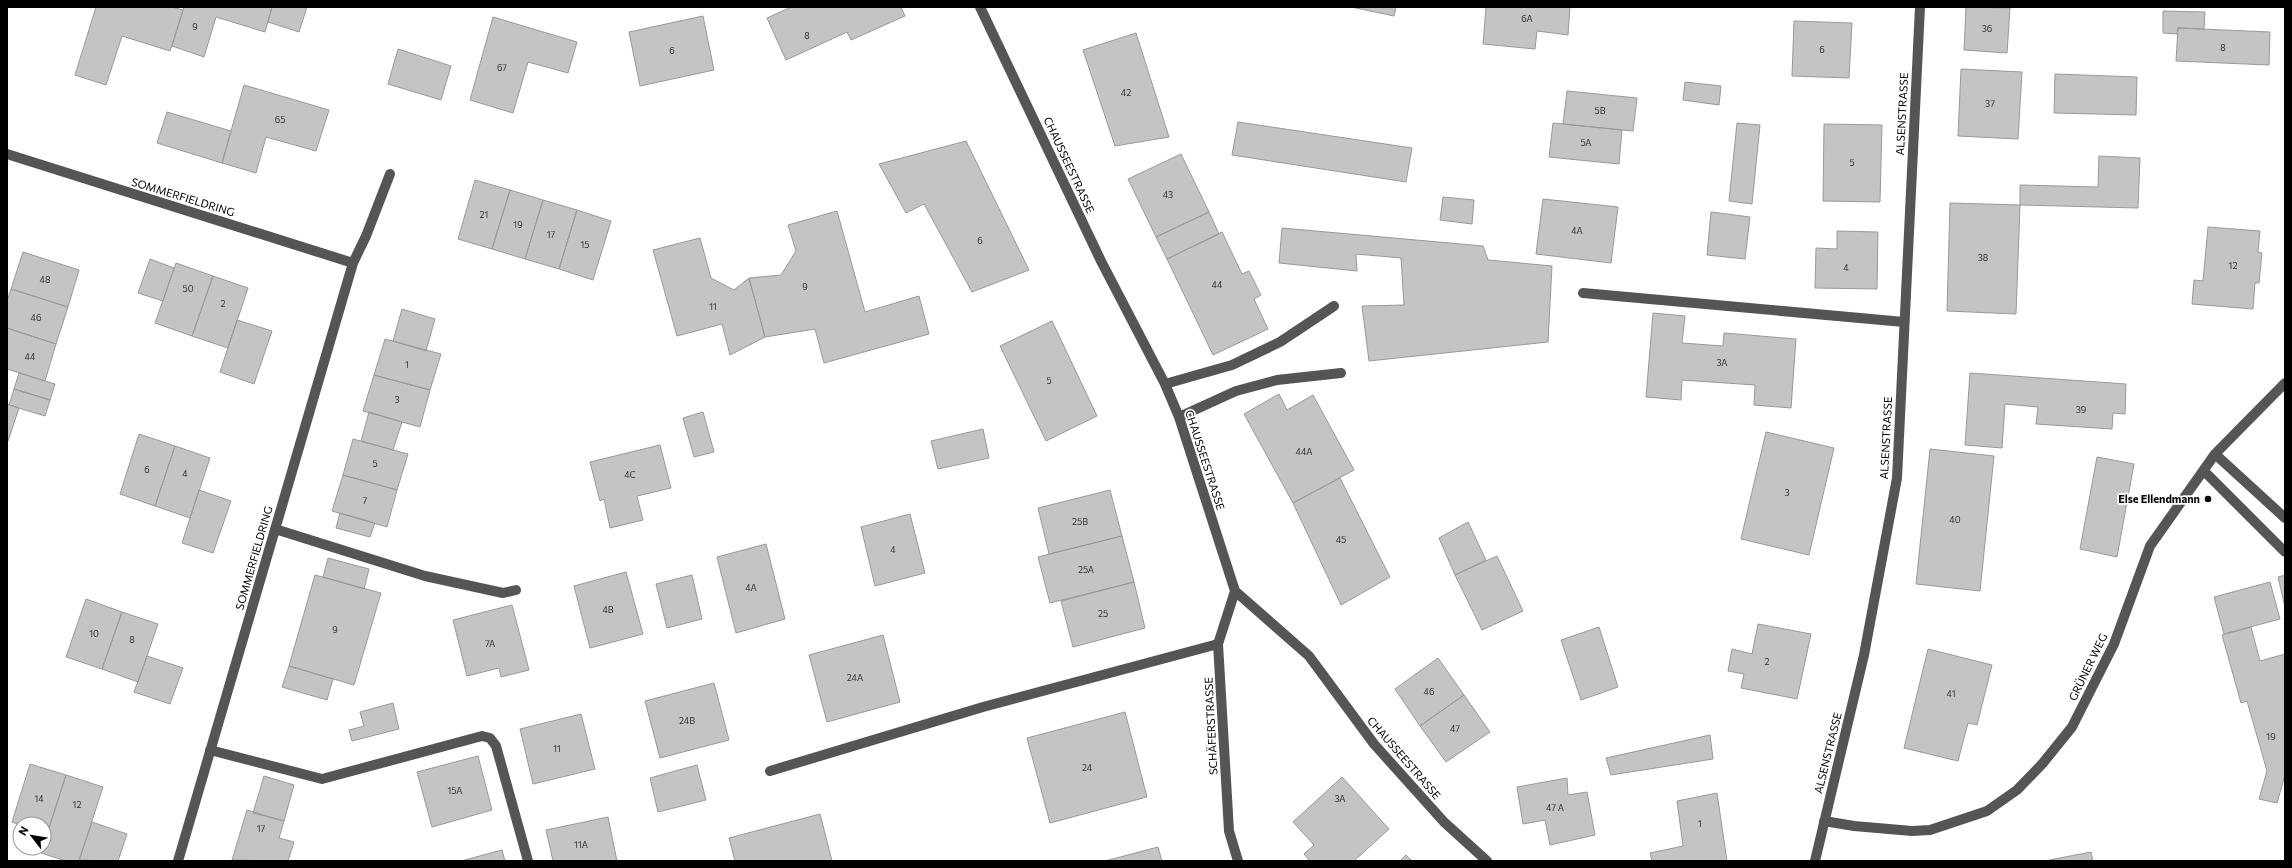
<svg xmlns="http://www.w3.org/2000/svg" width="2292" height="868" viewBox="0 0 2292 868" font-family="Commissioner,sans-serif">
  <rect width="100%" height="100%" fill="#fff"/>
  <!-- building -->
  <path fill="#c4c4c4" stroke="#999" d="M 96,7 L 172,7 L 183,10 L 170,51 L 122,36 L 106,85 L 75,75 Z
    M 184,7 L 272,7 L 265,32 L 216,17 L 204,57 L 172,46 Z
    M 272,7 L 307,7 L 299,32 L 268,22 Z
    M 791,7 L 901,7 L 905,16 L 851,40 L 847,32 L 786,60 L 767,18 Z
    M 1351,7 L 1396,7 L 1394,16 Z
    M 1486,7 L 1570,7 L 1568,35 L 1537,31 L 1535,49 L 1483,44 Z
    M 1966,7 L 2010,8 L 2007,53 L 1964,50 Z
    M 2163,11 L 2205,12 L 2204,29 L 2178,28 L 2177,34 L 2163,33 Z
    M 703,16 L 714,70 L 640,86 L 629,32 Z
    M 493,17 L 577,42 L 568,73 L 528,62 L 513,113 L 470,100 Z
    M 1794,21 L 1852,23 L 1849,78 L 1792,76 Z
    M 2178,28 L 2270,32 L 2269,65 L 2176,61 Z
    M 1136,33 L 1169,137 L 1115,146 L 1083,50 Z
    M 398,49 L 451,66 L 441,100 L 388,84 Z
    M 1961,69 L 2022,72 L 2018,139 L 1958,136 Z
    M 2055,74 L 2137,77 L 2136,115 L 2054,113 Z
    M 1685,82 L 1721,86 L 1719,105 L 1683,100 Z
    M 244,85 L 329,110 L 316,151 L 266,137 L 256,173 L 222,163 Z
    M 1567,91 L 1637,98 L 1633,131 L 1563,124 Z
    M 167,112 L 231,131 L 222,163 L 157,143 Z
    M 1238,122 L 1412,148 L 1406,182 L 1232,155 Z
    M 1553,123 L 1622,130 L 1619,164 L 1549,157 Z
    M 1737,123 L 1760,125 L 1752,204 L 1729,201 Z
    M 1824,124 L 1882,125 L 1880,202 L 1823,201 Z
    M 966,141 L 1029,270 L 972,292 L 924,204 L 906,213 L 879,164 Z
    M 1181,154 L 1209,212 L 1156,237 L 1128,179 Z
    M 2099,156 L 2140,158 L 2138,208 L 2020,205 L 2020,185 L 2098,187 Z
    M 475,180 L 510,190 L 492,249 L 458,239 Z
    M 510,190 L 543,200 L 525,259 L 492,249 Z
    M 1443,197 L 1474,200 L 1472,224 L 1440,220 Z
    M 1543,199 L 1618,207 L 1611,263 L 1536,254 Z
    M 543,200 L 577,210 L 559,269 L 525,259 Z
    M 1950,203 L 2020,205 L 2016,314 L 1947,311 Z
    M 577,210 L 611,221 L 593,280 L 559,269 Z
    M 837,211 L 865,312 L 919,296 L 929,334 L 824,363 L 815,329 L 765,337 L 749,278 L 781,275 L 796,251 L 788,225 Z
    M 1209,212 L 1219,234 L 1167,259 L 1156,237 Z
    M 1711,212 L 1750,217 L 1745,259 L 1707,255 Z
    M 2208,227 L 2260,231 L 2258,252 L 2262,253 L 2259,283 L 2255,283 L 2253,309 L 2192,304 L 2194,280 L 2203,281 Z
    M 1282,228 L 1483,246 L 1488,260 L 1552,266 L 1548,342 L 1369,361 L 1362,306 L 1404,305 L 1401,258 L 1356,254 L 1357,271 L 1279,263 Z
    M 1837,231 L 1878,232 L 1877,289 L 1815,288 L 1816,248 L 1837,249 Z
    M 1222,232 L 1242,274 L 1249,271 L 1261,295 L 1254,299 L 1268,329 L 1213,355 L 1167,259 Z
    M 700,238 L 711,278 L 734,290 L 749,278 L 765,337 L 730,355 L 722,324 L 677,336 L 653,250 Z
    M 23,252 L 79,270 L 68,307 L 11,289 Z
    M 150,259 L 174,268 L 163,301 L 138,293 Z
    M 176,263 L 213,276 L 192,336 L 155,323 Z
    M 213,276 L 248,288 L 228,348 L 192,336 Z
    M 11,289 L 68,307 L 56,344 L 7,328 L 7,301 Z
    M 402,309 L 435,319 L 426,351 L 393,341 Z
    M 1653,313 L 1685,316 L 1682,343 L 1723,346 L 1724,333 L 1796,339 L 1791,408 L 1754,405 L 1755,385 L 1682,380 L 1681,400 L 1646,397 Z
    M 237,320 L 272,331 L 254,384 L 220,372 Z
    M 1052,321 L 1097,416 L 1046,441 L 1000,346 Z
    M 7,328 L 56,344 L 45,381 L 7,369 Z
    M 385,339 L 441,354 L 430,390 L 374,375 Z
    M 19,373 L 55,384 L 50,400 L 14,389 Z
    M 1970,373 L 2126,384 L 2125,414 L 2113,413 L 2112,429 L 2036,424 L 2038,407 L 2005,404 L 2002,448 L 1965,445 Z
    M 374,375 L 430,390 L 420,427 L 363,411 Z
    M 14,389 L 50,400 L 45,416 L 9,405 Z
    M 1279,394 L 1287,410 L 1313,395 L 1354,470 L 1293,503 L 1244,414 Z
    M 7,404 L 19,408 L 7,444 Z
    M 369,412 L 402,422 L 393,450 L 361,441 Z
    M 703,412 L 714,452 L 694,457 L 683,418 Z
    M 983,429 L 989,458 L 938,469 L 931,441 Z
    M 1766,432 L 1834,448 L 1809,555 L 1741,539 Z
    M 139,434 L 175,446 L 155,506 L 120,494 Z
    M 353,439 L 408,454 L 397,490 L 343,475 Z
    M 660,445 L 671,488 L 637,496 L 643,520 L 610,528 L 604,499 L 600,501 L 590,462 Z
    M 175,446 L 210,458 L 190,518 L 155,506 Z
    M 1930,449 L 1994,456 L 1980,591 L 1916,584 Z
    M 2097,457 L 2134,464 L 2117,557 L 2080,549 Z
    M 343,475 L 397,490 L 387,527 L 332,511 Z
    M 1340,478 L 1390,577 L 1341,605 L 1293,503 Z
    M 199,490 L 231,501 L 213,553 L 182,543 Z
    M 1110,490 L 1122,536 L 1049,554 L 1038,508 Z
    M 340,513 L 375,523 L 370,537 L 336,528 Z
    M 910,514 L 925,573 L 875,586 L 861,527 Z
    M 1468,522 L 1486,560 L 1455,575 L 1439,538 Z
    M 1122,536 L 1134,582 L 1050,603 L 1038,557 Z
    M 766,544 L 785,619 L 736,633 L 717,557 Z
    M 1497,556 L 1523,611 L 1482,630 L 1455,575 Z
    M 328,558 L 369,569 L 364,589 L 323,577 Z
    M 626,572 L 643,634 L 590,648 L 574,586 Z
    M 315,575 L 381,593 L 354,685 L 289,666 Z
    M 692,575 L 702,619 L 667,628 L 656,584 Z
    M 2285,575 L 2285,607 L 2278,577 Z
    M 1134,582 L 1145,628 L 1073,647 L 1061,601 Z
    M 2270,582 L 2280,619 L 2224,634 L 2214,597 Z
    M 86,599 L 122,612 L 102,669 L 66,657 Z
    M 512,605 L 529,670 L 501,677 L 499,668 L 467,676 L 453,620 Z
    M 122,612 L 158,624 L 138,682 L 102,669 Z
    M 1758,624 L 1811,634 L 1797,699 L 1741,688 L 1744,674 L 1728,671 L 1732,649 L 1752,654 Z
    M 1599,627 L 1618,687 L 1581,700 L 1561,640 Z
    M 2251,627 L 2260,661 L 2285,654 L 2285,775 L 2277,803 L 2259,799 L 2267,771 L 2247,701 L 2241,703 L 2222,635 Z
    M 883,635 L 900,702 L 827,722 L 809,655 Z
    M 1928,649 L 1992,665 L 1977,725 L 1968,723 L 1958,761 L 1904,748 Z
    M 147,656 L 183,668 L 170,704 L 134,692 Z
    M 1438,658 L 1464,695 L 1420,726 L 1395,689 Z
    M 289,666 L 333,679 L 327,700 L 282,687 Z
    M 714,683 L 729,740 L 660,758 L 645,701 Z
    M 1464,695 L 1490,732 L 1446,762 L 1420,726 Z
    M 393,703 L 399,729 L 352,741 L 349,730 L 364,726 L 360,712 Z
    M 1125,712 L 1147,797 L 1050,823 L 1027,738 Z
    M 581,714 L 595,769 L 533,784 L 520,729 Z
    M 1710,735 L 1713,759 L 1611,775 L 1606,758 Z
    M 478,756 L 492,810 L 432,827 L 417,772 Z
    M 30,764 L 66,775 L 47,834 L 44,833 L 44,824 L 20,825 L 12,822 Z
    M 697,765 L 706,800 L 658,812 L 650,778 Z
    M 66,775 L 103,787 L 79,861 L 66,861 L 41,853 Z
    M 264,776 L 294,785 L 284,821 L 253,813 Z
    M 1342,777 L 1389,829 L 1354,861 L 1310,861 L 1304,854 L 1314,845 L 1293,822 Z
    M 1567,778 L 1568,795 L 1587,792 L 1595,835 L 1550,845 L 1545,820 L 1523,824 L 1517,787 Z
    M 1717,793 L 1727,861 L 1652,861 L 1650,853 L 1683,846 L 1677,801 Z
    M 247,810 L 284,821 L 279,838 L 294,842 L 288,861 L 232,860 Z
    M 820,814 L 832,861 L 735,861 L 729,838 Z
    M 608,817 L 617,861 L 553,861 L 546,830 Z
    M 92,822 L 127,834 L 118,861 L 79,860 Z
    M 1158,847 L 1162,861 L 1105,861 Z
    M 502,850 L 505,861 L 461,861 Z
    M 2091,852 L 2093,861 L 2044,861 Z
    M 1406,855 L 1412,861 L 1400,861 Z"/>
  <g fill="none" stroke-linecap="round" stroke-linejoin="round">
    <!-- minor -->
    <path stroke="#555" stroke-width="10" d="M 980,7 L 1101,261 L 1165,384 L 1179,417 L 1235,591 L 1309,656 L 1374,744 L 1444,822 L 1487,861
      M 7,154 L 353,263
      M 1583,293 L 1904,322
      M 1165,384 L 1232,365 L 1280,342 L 1334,306
      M 1179,417 L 1236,391 L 1277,380 L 1341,373
      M 2215,454 L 2285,518
      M 2204,471 L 2285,552
      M 275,529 L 425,576 L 503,593 L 516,590
      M 1235,591 L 1218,644 L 1229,831 L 1238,861
      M 210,750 L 322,779 L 482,736 L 490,738 L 496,746 L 528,861
      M 770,771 L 983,707 L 1218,644
      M 1824,821 L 1854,826 L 1912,831 L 1930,830 L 1987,811 L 2017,790 L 2043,763 L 2072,727 L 2114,644 L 2150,546 L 2215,454 L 2285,383
      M 178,861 L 353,263 L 366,236 L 390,174
      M 1815,861 L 1864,655 L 1897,478 L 1920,7"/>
  </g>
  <!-- markers -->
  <circle fill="#000" stroke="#fff" stroke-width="1.5" cx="2208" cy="499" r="4"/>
  <g text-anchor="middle" stroke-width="3.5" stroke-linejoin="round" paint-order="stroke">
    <!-- number labels -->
    <g font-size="9" fill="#313131">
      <text x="1527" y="22">6A</text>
      <text x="195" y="30">9</text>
      <text x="1987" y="32">36</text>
      <text x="807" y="39">8</text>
      <text x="2223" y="51">8</text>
      <text x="1822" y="53">6</text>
      <text x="672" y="54">6</text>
      <text x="502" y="71">67</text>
      <text x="1126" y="96">42</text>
      <text x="1990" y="107">37</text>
      <text x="1600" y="114">5B</text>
      <text x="280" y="123">65</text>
      <text x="1586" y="146">5A</text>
      <text x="1852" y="166">5</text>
      <text x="1168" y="198">43</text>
      <text x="484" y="218">21</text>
      <text x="518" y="228">19</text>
      <text x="1577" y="234">4A</text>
      <text x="551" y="238">17</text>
      <text x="980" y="244">6</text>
      <text x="585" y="248">15</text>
      <text x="1983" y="261">38</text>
      <text x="2233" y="269">12</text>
      <text x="1846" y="271">4</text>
      <text x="45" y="283">48</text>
      <text x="1217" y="288">44</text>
      <text x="805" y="290">9</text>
      <text x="188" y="292">50</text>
      <text x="223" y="307">2</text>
      <text x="713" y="310">11</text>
      <text x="36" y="321">46</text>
      <text x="30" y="360">44</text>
      <text x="1722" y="366">3A</text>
      <text x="407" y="368">1</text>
      <text x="1049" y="384">5</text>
      <text x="397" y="403">3</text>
      <text x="2081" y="413">39</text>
      <text x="1304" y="455">44A</text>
      <text x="375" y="467">5</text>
      <text x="147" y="473">6</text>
      <text x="185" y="477">4</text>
      <text x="630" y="478">4C</text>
      <text x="1787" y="496">3</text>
      <text x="365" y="504">7</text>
      <text x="1955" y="523">40</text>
      <text x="1080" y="525">25B</text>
      <text x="1341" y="543">45</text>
      <text x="893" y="553">4</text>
      <text x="1086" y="573">25A</text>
      <text x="751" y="591">4A</text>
      <text x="608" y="613">4B</text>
      <text x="1103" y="617">25</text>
      <text x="335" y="633">9</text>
      <text x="94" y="637">10</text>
      <text x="132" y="643">8</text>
      <text x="490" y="647">7A</text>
      <text x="1767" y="665">2</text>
      <text x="855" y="681">24A</text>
      <text x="1429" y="695">46</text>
      <text x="1951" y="697">41</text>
      <text x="687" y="724">24B</text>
      <text x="1455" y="732">47</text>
      <text x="2271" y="740">19</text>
      <text x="557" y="752">11</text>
      <text x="1087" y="771">24</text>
      <text x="455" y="794">15A</text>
      <text x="39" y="802">14</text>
      <text x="1340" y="802">3A</text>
      <text x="77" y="808">12</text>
      <text x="1555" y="811">47 A</text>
      <text x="1700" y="827">1</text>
      <text x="261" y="832">17</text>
      <text x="581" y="848">11A</text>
    </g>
    <!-- street labels -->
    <g font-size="11" fill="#000" stroke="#fff">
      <text transform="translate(1902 114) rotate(-87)" y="4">ALSENSTRASSE</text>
      <text transform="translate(1069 165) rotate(65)" y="4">CHAUSSEESTRASSE</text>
      <text transform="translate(183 197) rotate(17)" y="4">SOMMERFIELDRING</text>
      <text transform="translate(1886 438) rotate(-87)" y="4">ALSENSTRASSE</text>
      <text transform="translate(1205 460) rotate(72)" y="4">CHAUSSEESTRASSE</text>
      <text transform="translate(254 558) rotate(-74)" y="4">SOMMERFIELDRING</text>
      <text transform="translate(2088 667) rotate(-64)" y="4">GRÜNER WEG</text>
      <text transform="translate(1211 726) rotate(-93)" y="4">SCHÄFERSTRASSE</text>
      <text transform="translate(1828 753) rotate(-76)" y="4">ALSENSTRASSE</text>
      <text transform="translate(1404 758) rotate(49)" y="4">CHAUSSEESTRASSE</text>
    </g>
    <!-- poi labels -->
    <g font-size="11" font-weight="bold" fill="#000" stroke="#fff" text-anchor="end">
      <text x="2200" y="503">Else Ellendmann</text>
    </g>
  </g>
  <!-- border -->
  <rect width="2292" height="868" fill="none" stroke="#000000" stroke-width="16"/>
  <!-- north arrow -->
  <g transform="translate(32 836) rotate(301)"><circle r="19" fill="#ffffff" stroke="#999999"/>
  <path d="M0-3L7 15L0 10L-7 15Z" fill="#000000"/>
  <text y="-6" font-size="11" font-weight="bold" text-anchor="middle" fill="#000000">N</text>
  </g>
</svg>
